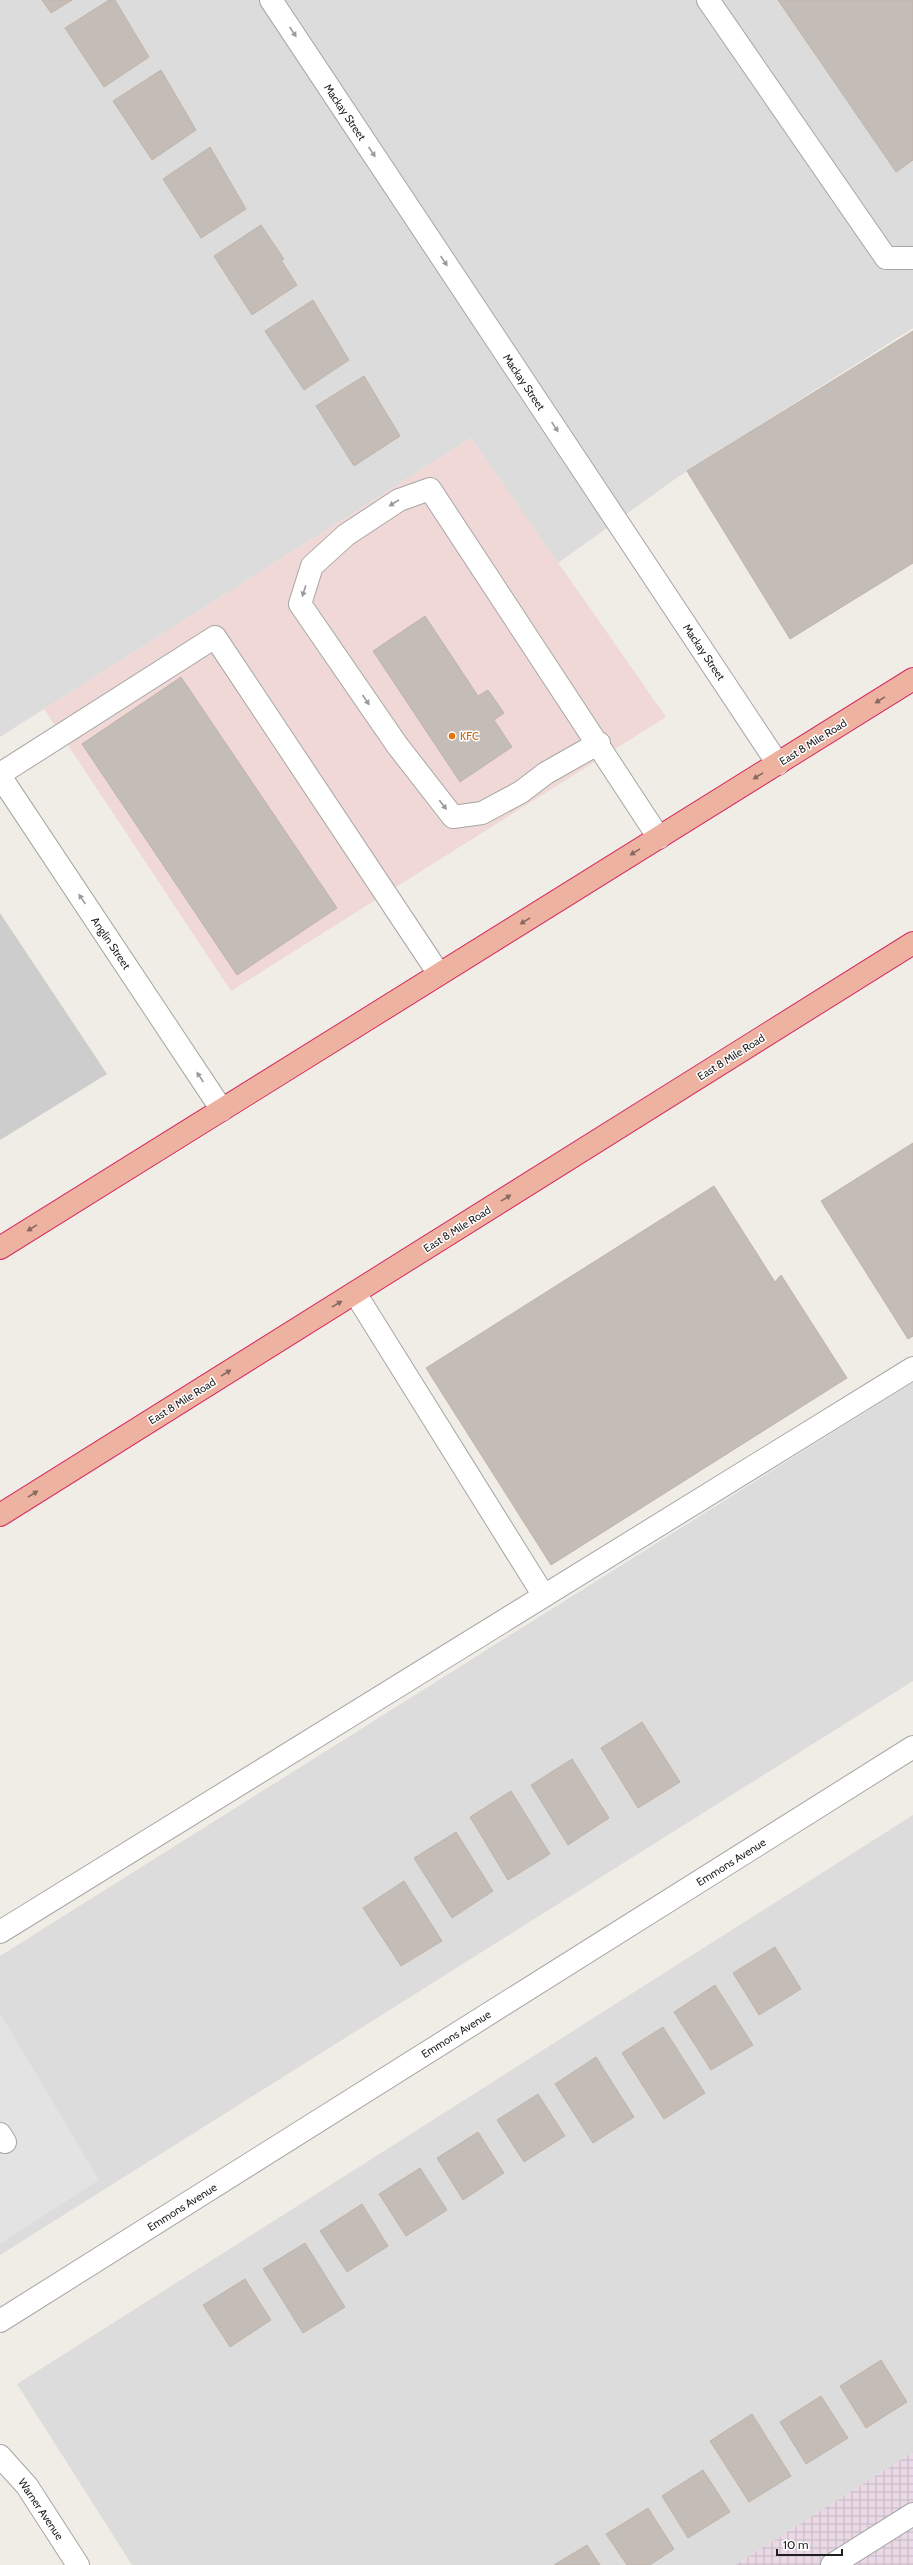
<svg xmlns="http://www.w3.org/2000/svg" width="913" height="2565" viewBox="0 0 913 2565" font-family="Cabin,sans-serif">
  <defs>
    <pattern id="industrial-grid" width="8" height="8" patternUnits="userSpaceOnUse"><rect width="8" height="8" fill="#e9d8e5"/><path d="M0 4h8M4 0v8" fill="none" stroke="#c7b9c4"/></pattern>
  </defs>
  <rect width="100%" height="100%" fill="#f0ede6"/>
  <!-- residential -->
  <path fill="#dddcdc" d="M 0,0 L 913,0 L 913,328 L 678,477 L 558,563 L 471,438 L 0,737 Z
    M 913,1382 L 913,1681 L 0,2255 L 0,1956 Z
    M 913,1815 L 913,2452 L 735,2565 L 132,2565 L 17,2384 Z"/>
  <!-- commercial -->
  <path fill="#f0d8d6" d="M 471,438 L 666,717 L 231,991 L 44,709 Z"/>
  <!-- industrial -->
  <path fill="url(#industrial-grid)" d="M 913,2452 L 913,2565 L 735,2565 Z"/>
  <!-- religious -->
  <path fill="#cdcdcd" d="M 0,913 L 107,1074 L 0,1140 Z"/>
  <!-- parking -->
  <path fill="#e3e3e3" d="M 0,2013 L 99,2180 L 0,2244 Z"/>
  <!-- building -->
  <path fill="#c4bcb6" stroke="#c1b4a9" d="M 42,0 L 72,0 L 51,13 Z
    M 109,0 L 115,0 L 149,57 L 104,87 L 65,28 Z
    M 778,0 L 913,0 L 913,160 L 896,172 Z
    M 161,70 L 196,130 L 152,160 L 113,101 Z
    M 210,147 L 246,209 L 201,238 L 163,179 Z
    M 261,225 L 284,259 L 281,260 L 297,285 L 252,315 L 214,256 Z
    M 313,300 L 349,360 L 304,390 L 265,331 Z
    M 913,331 L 913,563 L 790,639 L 687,471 Z
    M 364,376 L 400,436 L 354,466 L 316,406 Z
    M 425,616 L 478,696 L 488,690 L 504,713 L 494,720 L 512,747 L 460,782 L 373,651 Z
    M 181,677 L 337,908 L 237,975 L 82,744 Z
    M 913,1143 L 913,1336 L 908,1339 L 821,1201 Z
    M 714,1186 L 775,1282 L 781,1275 L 847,1378 L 551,1565 L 426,1368 Z
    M 642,1722 L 680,1782 L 638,1808 L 601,1748 Z
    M 572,1759 L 609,1818 L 568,1845 L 531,1785 Z
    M 511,1791 L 550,1854 L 508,1880 L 470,1817 Z
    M 456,1832 L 493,1891 L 452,1918 L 414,1858 Z
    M 404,1881 L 442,1941 L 401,1966 L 363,1908 Z
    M 775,1947 L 801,1989 L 759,2015 L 733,1973 Z
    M 715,1985 L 753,2045 L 711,2070 L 674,2012 Z
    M 663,2027 L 705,2093 L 664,2119 L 622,2053 Z
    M 596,2057 L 634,2117 L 593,2143 L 555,2084 Z
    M 538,2094 L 565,2136 L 524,2162 L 497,2120 Z
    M 478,2132 L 504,2173 L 463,2200 L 437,2158 Z
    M 420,2168 L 447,2210 L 406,2236 L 379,2194 Z
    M 362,2204 L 388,2246 L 347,2272 L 320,2231 Z
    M 305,2243 L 345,2307 L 303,2333 L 263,2269 Z
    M 245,2279 L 271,2320 L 230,2347 L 203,2305 Z
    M 881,2360 L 907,2402 L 866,2428 L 840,2386 Z
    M 821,2396 L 848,2438 L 806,2464 L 780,2422 Z
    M 752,2414 L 791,2476 L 749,2502 L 710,2441 Z
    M 703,2470 L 730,2512 L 688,2538 L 662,2496 Z
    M 648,2508 L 674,2549 L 650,2565 L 627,2565 L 606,2534 Z
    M 587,2545 L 600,2565 L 554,2565 Z"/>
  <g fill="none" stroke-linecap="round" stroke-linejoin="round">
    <!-- service casing -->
    <g stroke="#a6a6a6" stroke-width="24">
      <path id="service" d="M 708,0 L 886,258 L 913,258
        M 599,743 L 546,773 L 521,792 L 482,813 L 453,817 L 397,745 L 300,604 L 312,566 L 346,535 L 399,500 L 430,489 L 659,838
        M 0,774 L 215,637 L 439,974
        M 355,1293 L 544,1596
        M 0,1932 L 913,1368
        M 0,2134 L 5,2142"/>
    </g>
    <!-- minor casing -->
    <g stroke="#a6a6a6" stroke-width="24">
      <path id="minor" d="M 271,0 L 778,764
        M 0,776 L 222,1110
        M 0,2321 L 913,1747
        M 832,2565 L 913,2514"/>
    </g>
    <!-- tertiary casing -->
    <g stroke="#a6a6a6" stroke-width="24">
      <path id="tertiary" d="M 0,2456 L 27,2486 L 78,2565"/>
    </g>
    <!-- trunk casing -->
    <g stroke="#d52b63" stroke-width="24">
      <path id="trunk" d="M 0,1248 L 913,679
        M 0,1515 L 913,943"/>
    </g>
    <!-- service -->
    <use href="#service" stroke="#fff" stroke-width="22"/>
    <!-- minor -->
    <use href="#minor" stroke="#fff" stroke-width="22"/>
    <!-- tertiary -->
    <use href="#tertiary" stroke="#fff" stroke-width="22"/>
    <!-- trunk -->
    <use href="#trunk" stroke="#eeb3a0" stroke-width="22"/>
  </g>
  <!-- one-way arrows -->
  <defs><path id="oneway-solid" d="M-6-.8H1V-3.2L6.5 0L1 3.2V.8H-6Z"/></defs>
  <g fill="#9a9a9a">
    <use href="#oneway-solid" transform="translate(293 32) rotate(56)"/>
    <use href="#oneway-solid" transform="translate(372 152) rotate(56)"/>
    <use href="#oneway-solid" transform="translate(444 261) rotate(56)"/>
    <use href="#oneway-solid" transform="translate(555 427) rotate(56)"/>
    <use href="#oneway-solid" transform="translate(394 503) rotate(148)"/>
    <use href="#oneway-solid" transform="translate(304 591) rotate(108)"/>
    <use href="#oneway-solid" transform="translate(366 700) rotate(56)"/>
    <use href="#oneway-solid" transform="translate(443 805) rotate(52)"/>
    <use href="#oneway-solid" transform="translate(82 899) rotate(-124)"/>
    <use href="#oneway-solid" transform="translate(200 1077) rotate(-124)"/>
  </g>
  <g fill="#866960">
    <use href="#oneway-solid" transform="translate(880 700) rotate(148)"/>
    <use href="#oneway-solid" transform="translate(758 776) rotate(148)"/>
    <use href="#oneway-solid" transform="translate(635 852) rotate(148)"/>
    <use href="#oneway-solid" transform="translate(525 921) rotate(148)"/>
    <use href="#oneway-solid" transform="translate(506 1198) rotate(-32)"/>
    <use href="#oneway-solid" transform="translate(32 1228) rotate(148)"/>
    <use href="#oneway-solid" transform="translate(337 1304) rotate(-31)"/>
    <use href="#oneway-solid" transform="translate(226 1373) rotate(-32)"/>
    <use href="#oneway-solid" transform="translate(33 1494) rotate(-32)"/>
  </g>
  <!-- markers -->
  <circle fill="#e8710a" stroke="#fff" stroke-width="1.5" cx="452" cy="736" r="4"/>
  <g text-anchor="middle" stroke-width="3" stroke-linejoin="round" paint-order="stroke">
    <!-- street labels -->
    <g font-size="11" fill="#1f1f1f" stroke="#fff">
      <text transform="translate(345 112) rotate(56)" y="4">Mackay Street</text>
      <text transform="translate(524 382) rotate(56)" y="4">Mackay Street</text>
      <text transform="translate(704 652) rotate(56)" y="4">Mackay Street</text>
      <text transform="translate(813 742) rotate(-32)" y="4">East 8 Mile Road</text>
      <text transform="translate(111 943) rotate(56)" y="4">Anglin Street</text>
      <text transform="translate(731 1057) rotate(-32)" y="4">East 8 Mile Road</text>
      <text transform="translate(457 1229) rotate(-32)" y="4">East 8 Mile Road</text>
      <text transform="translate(182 1401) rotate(-32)" y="4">East 8 Mile Road</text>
      <text transform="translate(731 1862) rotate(-32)" y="4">Emmons Avenue</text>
      <text transform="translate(456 2034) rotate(-32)" y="4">Emmons Avenue</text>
      <text transform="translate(182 2207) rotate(-32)" y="4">Emmons Avenue</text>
      <text transform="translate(41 2509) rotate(56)" y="4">Warner Avenue</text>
    </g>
    <!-- food labels -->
    <g font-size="11" fill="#c56008" stroke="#fff" text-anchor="start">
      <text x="460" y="740">KFC</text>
    </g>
  </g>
  <!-- scale -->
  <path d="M777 2549v6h65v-6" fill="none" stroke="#1f1f1f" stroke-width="2"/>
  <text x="783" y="2549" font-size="12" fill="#1f1f1f" stroke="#ffffff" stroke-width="3" paint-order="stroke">10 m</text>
</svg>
